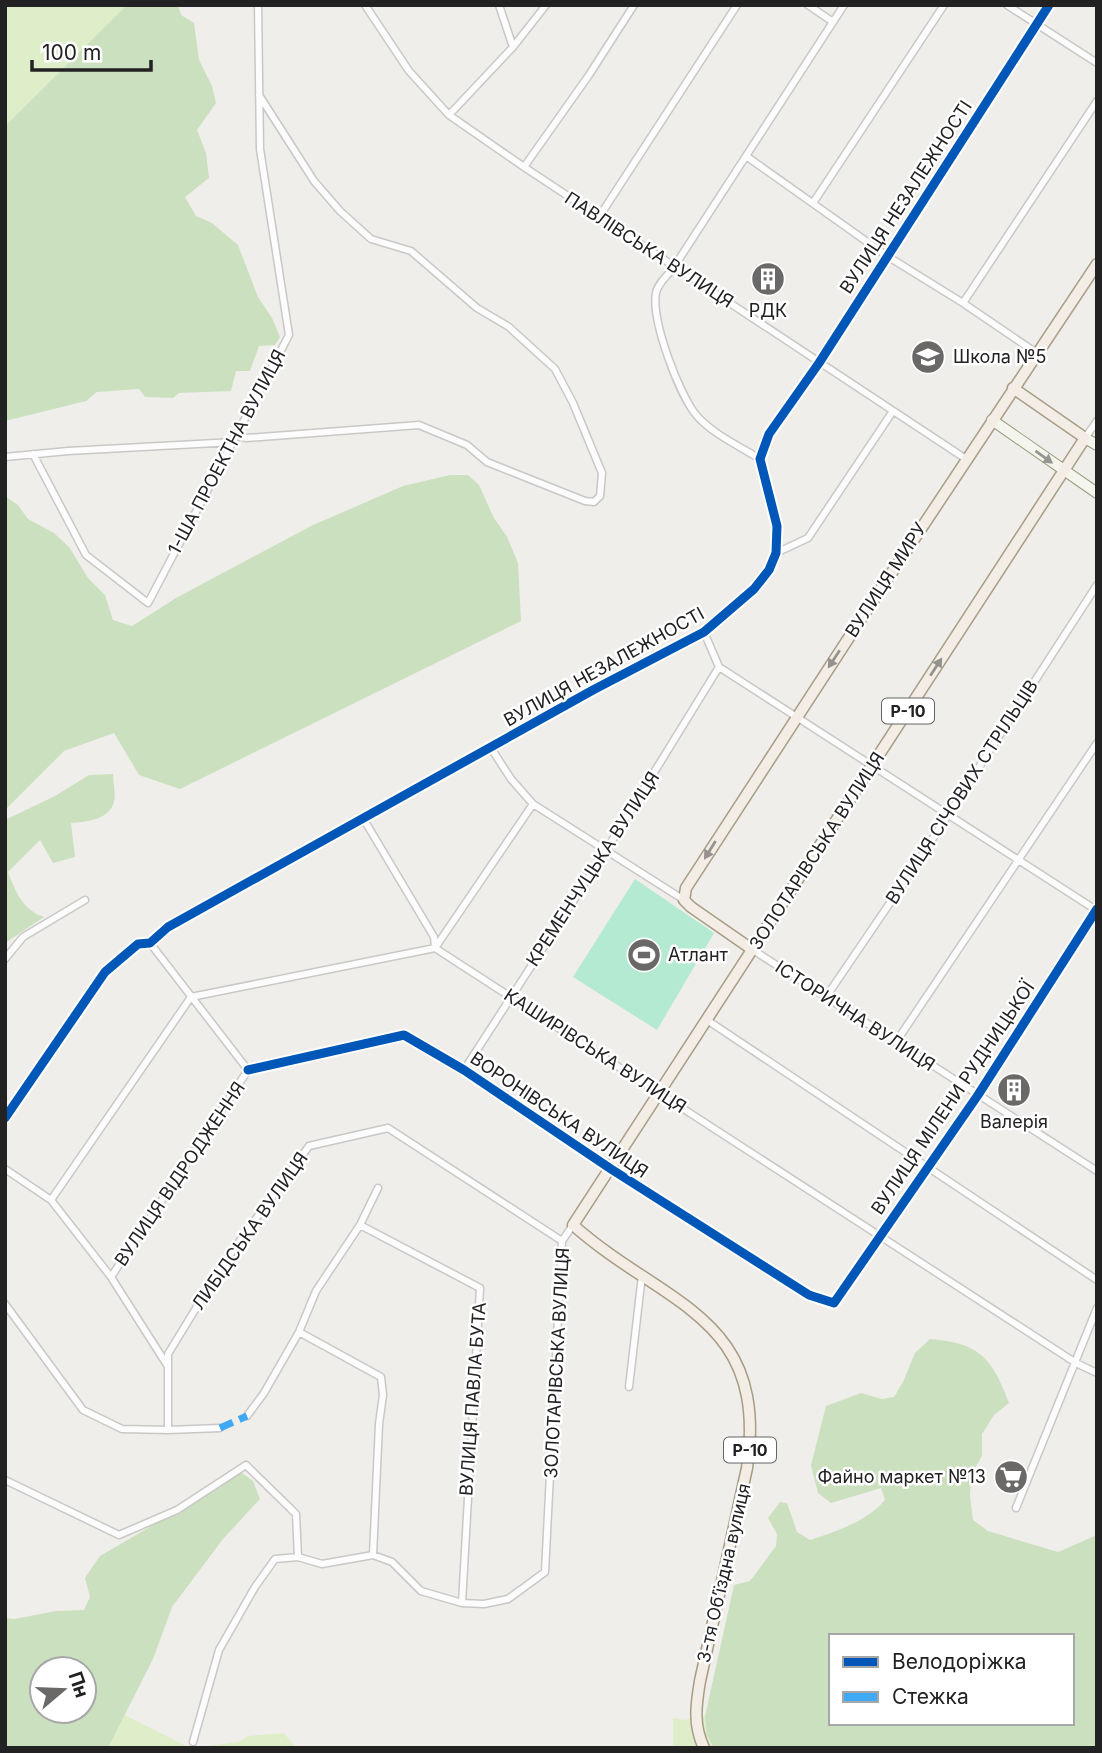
<svg xmlns="http://www.w3.org/2000/svg" width="1102" height="1753" viewBox="0 0 1102 1753" font-family="Inter,sans-serif">
  <rect width="100%" height="100%" fill="#f0eeea"/>
  <!-- grass -->
  <path fill="#ddeec8" d="M 5,5 L 127,5 L 5,126 Z
    M 125,1715 L 190,1748 L 239,1742 L 248,1736 L 284,1733 L 296,1748 L 108,1748 Z
    M 705,1716 L 707,1736 L 714,1748 L 673,1748 L 673,1718 L 683,1720 Z"/>
  <!-- forest -->
  <path fill="#cbe0bf" fill-rule="evenodd" d="M 127,5 L 178,5 L 181,15 L 194,23 L 199,60 L 212,86 L 216,103 L 197,130 L 206,153 L 209,178 L 185,197 L 196,216 L 212,223 L 238,245 L 258,297 L 272,318 L 280,337 L 275,345 L 259,346 L 250,371 L 236,371 L 231,391 L 179,393 L 173,398 L 145,397 L 139,389 L 97,392 L 86,401 L 5,421 L 5,126 Z
    M 450,475 L 468,475 L 479,485 L 494,518 L 507,537 L 518,563 L 521,621 L 180,789 L 139,775 L 114,733 L 64,751 L 5,810 L 5,496 L 18,505 L 28,519 L 54,533 L 69,547 L 88,578 L 105,595 L 113,620 L 132,626 L 176,598 L 311,526 L 403,486 Z
    M 113,774 C 113,782 116,794 114,802 C 109,820 86,822 71,823 L 75,857 L 53,863 L 40,840 L 8,872 C 16,893 23,910 44,917 L 5,943 L 5,820 L 55,796 L 89,775 Z
    M 930,1339 C 980,1343 992,1358 1009,1403 L 994,1415 L 982,1434 L 982,1456 L 971,1475 L 970,1496 L 973,1520 L 988,1531 L 1058,1552 L 1097,1535 L 1097,1748 L 714,1748 L 707,1736 L 705,1716 L 734,1585 L 750,1581 L 776,1546 L 777,1534 L 768,1518 L 780,1502 L 787,1503 L 797,1532 L 810,1540 C 837,1531 866,1522 885,1500 L 881,1488 L 831,1503 L 818,1493 L 811,1465 L 826,1406 L 861,1393 L 882,1399 L 894,1397 L 903,1382 L 915,1353 ZM 831,1636 L 1072,1636 L 1072,1723 L 831,1723 Z
    M 235,1468 L 253,1481 L 260,1499 L 223,1539 L 172,1607 L 153,1659 L 108,1748 L 5,1748 L 5,1618 L 14,1619 L 56,1611 L 84,1610 L 90,1597 L 85,1578 L 100,1556 L 177,1511 ZM 42,1669 L 84,1669 L 84,1711 L 42,1711 Z"/>
  <!-- pitch -->
  <path fill="#b4e9d2" d="M 635,879 L 714,933 L 657,1030 L 573,977 Z"/>
  <g fill="none" stroke-linecap="round" stroke-linejoin="round">
    <!-- minor casing -->
    <g stroke="#c9c8c6" stroke-width="9">
      <path id="minor" d="M 365,5 L 409,71 L 449,115 L 524,167 L 966,459
        M 499,5 L 513,47
        M 808,5 L 833,22
        M 1007,5 L 1097,63
        M 449,115 L 513,47 L 546,5
        M 746,156 L 887,256 L 963,303 L 1038,354
        M 524,167 L 589,75 L 634,5
        M 813,203 L 944,5
        M 599,217 L 737,5
        M 963,303 L 1097,101
        M 238,436 L 246,438 L 419,425 L 467,445 L 487,462 L 585,501 L 594,502 L 600,496 L 602,473 L 573,403 L 555,369 L 509,327 L 477,308 L 411,251 L 371,239 L 340,211 L 314,181 L 259,95
        M 1085,438 L 1097,421
        M 33,454 L 86,555 L 148,603 L 289,335 L 260,149 L 258,5
        M 5,457 L 68,451 L 234,442
        M 760,459 C 739,446 713,434 697,416 C 679,395 651,320 656,293 C 657,284 669,274 674,267 L 844,5
        M 776,553 L 808,538 L 893,411
        M 704,632 L 719,667 L 1096,910
        M 491,748 L 511,779 L 533,804 L 684,900
        M 363,818 L 434,937 L 435,948 L 1076,1363 L 1097,1373
        M 150,943 L 248,1070
        M 753,950 L 1097,1171
        M 5,959 L 23,937 L 85,900
        M 826,997 L 913,869 L 1097,585
        M 707,1020 L 1097,1280
        M 896,1042 L 1097,743
        M 248,1070 L 404,1035 L 464,1070 L 611,1169 L 809,1295 L 834,1303 L 978,1095 L 1097,909
        M 464,1070 L 605,852 L 719,667
        M 5,1118 L 105,972 L 138,944 L 150,943 L 168,927 L 593,690 L 704,632 L 754,589 L 769,570 L 776,553 L 777,526 L 760,459 L 769,434 L 819,363 L 1049,5
        M 5,1169 L 51,1200
        M 360,1225 L 480,1288 L 462,1603
        M 111,1277 L 248,1070
        M 5,1304 L 83,1410 L 122,1429 L 168,1430 L 220,1428
        M 299,1332 L 381,1377 L 383,1395 L 379,1424 L 373,1555 L 392,1562 L 421,1591 L 462,1603 L 484,1604 L 508,1599 L 545,1572 L 562,1241 L 573,1225
        M 167,1365 L 111,1277 L 51,1200 L 191,997 L 435,948 L 533,804
        M 629,1387 L 642,1275
        M 247,1416 L 264,1393 L 299,1332 L 316,1291 L 360,1225 L 378,1188
        M 168,1430 L 168,1354 L 223,1264 L 309,1146 L 388,1128 L 562,1241
        M 5,1480 L 119,1535 L 177,1510 L 246,1465 L 296,1514 L 298,1557
        M 1016,1508 L 1097,1308
        M 193,1742 L 219,1650 L 255,1587 L 275,1559 L 298,1557 L 322,1564 L 373,1555"/>
    </g>
    <!-- secondary casing -->
    <g stroke="#9a9c80" stroke-width="12">
      <path id="secondary" d="M 992,420 L 1097,493
        M 1085,438 L 1097,445"/>
    </g>
    <!-- primary casing -->
    <g stroke="#a79c86" stroke-width="13">
      <path id="primary" d="M 753,950 L 691,907 L 684,900 L 686,888 L 861,619 L 1097,264
        M 704,1748 C 693,1725 696,1705 700,1681 L 747,1468 C 769,1315 664,1306 573,1225 L 1085,438 L 1013,388"/>
    </g>
    <!-- minor -->
    <use href="#minor" stroke="#fdfcfc" stroke-width="6"/>
    <!-- secondary -->
    <use href="#secondary" stroke="#f4f5ec" stroke-width="10"/>
    <!-- primary -->
    <use href="#primary" stroke="#f3ede6" stroke-width="10"/>
    <!-- quiet -->
    <path stroke="#3fa9f5" stroke-width="7" stroke-dasharray="14 7" stroke-linecap="butt" d="M 220,1428 L 247,1416"/>
    <!-- cycleway casing -->
    <g stroke="#fff" stroke-width="13">
      <path id="cycleway" d="M 248,1070 L 404,1035 L 464,1070 L 611,1169 L 809,1295 L 834,1303 L 978,1095 L 1097,909
        M 5,1118 L 105,972 L 138,944 L 150,943 L 168,927 L 593,690 L 704,632 L 754,589 L 769,570 L 776,553 L 777,526 L 760,459 L 769,434 L 819,363 L 1049,5"/>
    </g>
    <!-- cycleway -->
    <use href="#cycleway" stroke="#0057b8" stroke-width="9"/>
  </g>
  <!-- one-way arrows -->
  <defs><path id="oneway-solid" d="M-6-.8H1V-3.2L6.5 0L1 3.2V.8H-6Z" transform="scale(1.75)"/></defs>
  <use fill="#969691" href="#oneway-solid" transform="translate(1044 457) rotate(36)"/>
  <g fill="#95928e">
    <use href="#oneway-solid" transform="translate(834 659) rotate(123)"/>
    <use href="#oneway-solid" transform="translate(936 667) rotate(-57)"/>
    <use href="#oneway-solid" transform="translate(710 850) rotate(122)"/>
  </g>
  <!-- icons -->
  <defs>
    <g id="building-disc" transform="scale(1.75)"><circle r="9.5" fill="#6a6968" stroke="#fff"/><path d="M-4-6H4V6H1V3H-1V6H-4ZM-2.5-4.3h1.7v1.8h-1.7ZM.8-4.3h1.7v1.8H.8ZM-2.5-1h1.7V.8h-1.7ZM.8-1h1.7V.8H.8Z" fill="#fff"/></g>
    <g id="school-disc" transform="scale(1.75)"><circle r="9.5" fill="#6a6968" stroke="#fff"/><path d="M0-5L7-2L0 1L-7-2ZM-4 1L0 2.5L4 1V4Q0 6-4 4Z" fill="#fff"/></g>
    <g id="stadium-disc" transform="scale(1.75)"><circle r="9.5" fill="#6a6968" stroke="#fff"/><path d="M0-5a6.5 5 0 1 0 0 10a6.5 5 0 1 0 0-10ZM-3.5-1.8h7v3.6h-7Z" fill="#fff"/></g>
    <g id="supermarket-disc" transform="scale(1.75)"><circle r="9.5" fill="#6a6968" stroke="#fff"/><path d="M-6-5.5h2.5l.6 2H6L4.5 2H-2.5L-4.4-4H-6ZM-1.5 3.2a1.3 1.3 0 1 0 .1 0ZM3 3.2a1.3 1.3 0 1 0 .1 0Z" fill="#fff"/></g>
  </defs>
  <g fill-rule="evenodd">
    <use href="#building-disc" x="768" y="279"/>
    <use href="#school-disc" x="928" y="357"/>
    <use href="#stadium-disc" x="644" y="955"/>
    <use href="#building-disc" x="1014" y="1090"/>
    <use href="#supermarket-disc" x="1011" y="1477"/>
  </g>
  <g text-anchor="middle" stroke-width="5" stroke-linejoin="round" paint-order="stroke">
    <!-- shield labels -->
    <g fill="#fff" stroke="#646464" stroke-width="2">
      <rect x="882" y="698.5" width="52" height="25" rx="5"/>
      <rect x="724" y="1437.5" width="52" height="25" rx="5"/>
    </g>
    <g font-size="16" font-weight="bold" fill="#222">
      <text x="908" y="717">Р-10</text>
      <text x="750" y="1456">Р-10</text>
    </g>
    <!-- street labels -->
    <g font-size="18" fill="#222" stroke="#fff">
      <text transform="translate(906 197) rotate(-57)" y="6">ВУЛИЦЯ НЕЗАЛЕЖНОСТІ</text>
      <text transform="translate(649 250) rotate(33)" y="6">ПАВЛІВСЬКА ВУЛИЦЯ</text>
      <text transform="translate(227 452) rotate(-62)" y="6">1-ША ПРОЕКТНА ВУЛИЦЯ</text>
      <text transform="translate(886 580) rotate(-57)" y="6">ВУЛИЦЯ МИРУ</text>
      <text transform="translate(604 667) rotate(-29)" y="6">ВУЛИЦЯ НЕЗАЛЕЖНОСТІ</text>
      <text transform="translate(962 792) rotate(-57)" y="6">ВУЛИЦЯ СІЧОВИХ СТРІЛЬЦІВ</text>
      <text transform="translate(817 851) rotate(-57)" y="6">ЗОЛОТАРІВСЬКА ВУЛИЦЯ</text>
      <text transform="translate(593 869) rotate(-57)" y="6">КРЕМЕНЧУЦЬКА ВУЛИЦЯ</text>
      <text transform="translate(855 1016) rotate(33)" y="6">ІСТОРИЧНА ВУЛИЦЯ</text>
      <text transform="translate(595 1051) rotate(33)" y="6">КАШИРІВСЬКА ВУЛИЦЯ</text>
      <text transform="translate(953 1098) rotate(-56)" y="6">ВУЛИЦЯ МІЛЕНИ РУДНИЦЬКОЇ</text>
      <text transform="translate(559 1115) rotate(34)" y="6">ВОРОНІВСЬКА ВУЛИЦЯ</text>
      <text transform="translate(180 1174) rotate(-56)" y="6">ВУЛИЦЯ ВІДРОДЖЕННЯ</text>
      <text transform="translate(250 1231) rotate(-55)" y="6">ЛИБІДСЬКА ВУЛИЦЯ</text>
      <text transform="translate(557 1363) rotate(-87)" y="6">ЗОЛОТАРІВСЬКА ВУЛИЦЯ</text>
      <text transform="translate(473 1399) rotate(-86)" y="6">ВУЛИЦЯ ПАВЛА БУТА</text>
      <text transform="translate(724 1573) rotate(-77)" y="6">3-тя Обʼїздна вулиця</text>
    </g>
    <!-- poi labels -->
    <g font-size="18" fill="#222" stroke="#fff">
      <text x="768" y="317">РДК</text>
      <text x="953" y="363" text-anchor="start">Школа №5</text>
      <text x="668" y="961" text-anchor="start">Атлант</text>
      <text x="1014" y="1128">Валерія</text>
      <text x="986" y="1483" text-anchor="end">Файно маркет №13</text>
    </g>
  </g>
  <!-- border -->
  <rect width="1102" height="1753" fill="none" stroke="#222222" stroke-width="14"/>
  <!-- legend -->
  <rect x="829" y="1634" width="245" height="91" fill="#ffffff" stroke="#a7a7a7" stroke-width="2"/>
  <rect x="843" y="1657" width="35" height="10" fill="#0057b8" stroke="#a7a7a7" stroke-width="2"/>
  <text x="892" y="1669" font-size="21" fill="#222222">Велодоріжка</text>
  <rect x="843" y="1692" width="35" height="10" fill="#3fa9f5" stroke="#a7a7a7" stroke-width="2"/>
  <text x="892" y="1704" font-size="21" fill="#222222">Стежка</text>
  <!-- north arrow -->
  <g transform="translate(63 1690) rotate(71)"><circle r="33" fill="#ffffff" stroke="#a7a7a7" stroke-width="2"/>
  <path d="M0-5L12 26L0 18L-12 26Z" fill="#6a6968"/>
  <text y="-10" font-size="19" font-weight="bold" text-anchor="middle" fill="#222222">Пн</text>
  </g>
  <!-- scale -->
  <path d="M32 60v10h119v-10" fill="none" stroke="#222222" stroke-width="3.5"/>
  <text x="42" y="60" font-size="21" fill="#222222" stroke="#ffffff" stroke-width="5" paint-order="stroke">100 m</text>
</svg>
